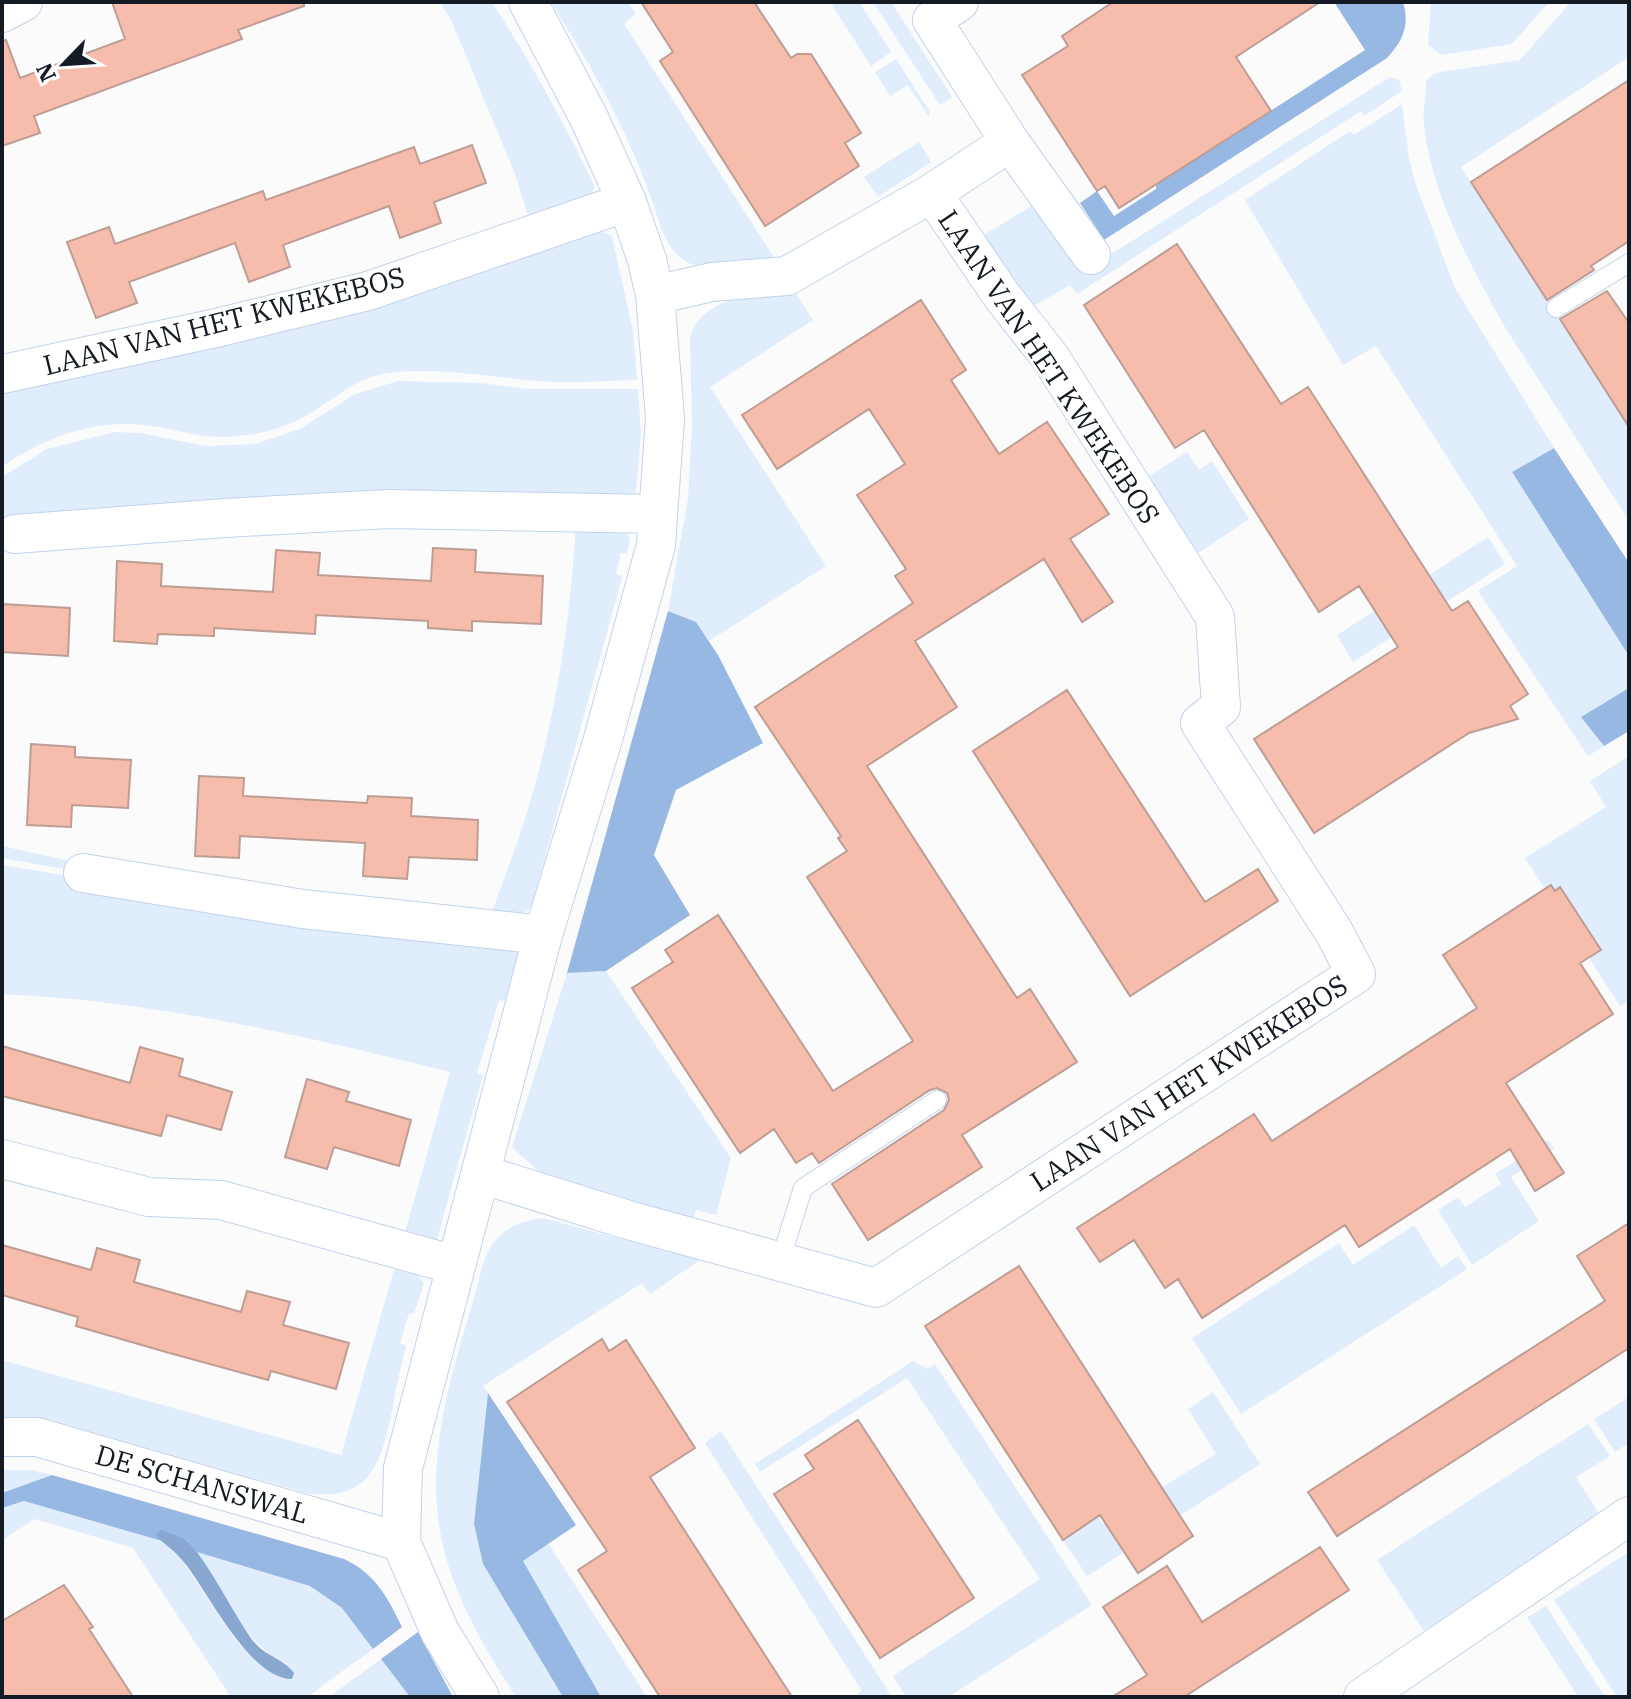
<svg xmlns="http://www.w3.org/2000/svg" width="1631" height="1699" viewBox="0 0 1631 1699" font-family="'IBM Plex Serif',serif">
  <rect width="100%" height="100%" fill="#fbfbfb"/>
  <!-- green -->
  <path fill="#e0edfd" d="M 440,2 L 492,2 C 531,62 564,123 595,187 L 585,206 L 531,225 L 515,174 L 452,22 Z
    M 551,2 L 628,2 L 636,14 L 624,24 L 775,259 C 748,263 709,276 685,261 C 664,247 659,220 651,198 C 627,129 590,64 551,2 Z
    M 830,2 L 859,2 L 891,52 L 871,66 Z
    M 873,2 L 891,2 L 952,97 L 940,105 Z
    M 1431,2 L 1549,2 L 1512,44 L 1441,55 L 1428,45 Z
    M 1571,2 L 1629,2 L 1629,57 L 1461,167 L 1629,427 L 1629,521 L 1503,324 C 1470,264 1431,194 1424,124 C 1422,109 1427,96 1426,81 L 1435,73 L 1520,60 Z
    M 896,59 L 930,112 L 929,117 L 908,85 L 890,96 L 875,72 Z
    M 1390,77 L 1399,80 L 1402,91 L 1364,116 L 1361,111 L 1077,294 L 1070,285 L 1029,309 L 982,236 L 1038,202 L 1083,272 Z
    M 1402,104 L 1409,158 L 1416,185 L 1455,288 L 1554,448 L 1512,472 L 1629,656 L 1629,688 L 1581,717 L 1604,746 L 1588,756 L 1478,591 L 1517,566 L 1376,346 L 1343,365 L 1245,200 L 1350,131 L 1354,135 Z
    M 919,142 L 931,162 L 878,197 L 864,177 Z
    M 592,228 L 612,236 L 633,331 L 637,380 C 601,381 563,384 527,380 C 482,376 435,367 388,373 C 358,377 338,396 314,411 C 292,425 265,434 239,436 C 200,440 180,429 144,425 C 94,419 42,438 2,467 L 2,387 Z
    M 794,290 L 813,320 L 710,387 L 826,566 L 709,641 L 696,622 L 668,611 L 688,499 L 692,425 L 690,337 C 704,294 757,296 794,290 Z
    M 398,381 L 480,383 L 527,389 L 638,389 L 641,433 L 636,493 L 631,497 L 2,532 L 2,477 L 47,449 L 115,432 L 140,433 L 205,446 L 255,444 L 300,429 L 355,394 Z
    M 1187,452 L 1199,470 L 1212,461 L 1249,519 L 1198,553 L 1149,476 Z
    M 576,522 L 623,529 L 630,538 L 627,553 L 621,553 L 616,574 L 622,576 L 620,585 L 531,908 L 518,917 L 490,917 C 505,876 521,836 532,795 C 558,706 571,614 576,522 Z
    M 1488,537 L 1505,564 L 1353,662 L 1337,635 Z
    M 1629,756 L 1629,1001 L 1620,1006 L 1525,858 L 1606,807 L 1590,781 Z
    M 2,846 L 70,861 L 69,870 L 2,858 Z
    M 2,865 L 519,951 L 505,1001 L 499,1000 L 477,1073 L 483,1076 L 482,1079 L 437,1239 L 427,1241 L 404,1236 L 450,1072 C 335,1043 218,1016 100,1002 C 68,998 35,996 2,994 Z
    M 606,971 L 731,1158 L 716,1215 L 696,1210 L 691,1225 L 545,1177 L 512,1147 L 567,973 Z
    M 1548,1140 L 1554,1149 L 1511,1177 L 1539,1221 L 1472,1265 L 1438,1210 L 1458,1197 L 1465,1207 L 1501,1184 L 1495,1174 Z
    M 543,1218 L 700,1260 L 650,1294 L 642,1283 L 483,1386 L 488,1393 L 474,1524 L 483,1564 L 563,1697 L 516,1697 C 484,1648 450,1590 440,1531 C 426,1454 452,1372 474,1298 C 479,1282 482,1260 491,1246 C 503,1228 523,1220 543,1218 Z
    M 1414,1225 L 1441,1268 L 1458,1256 L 1467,1269 L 1241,1414 L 1192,1338 L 1339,1243 L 1353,1265 Z
    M 395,1266 L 416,1273 L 424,1283 L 414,1314 L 409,1313 L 400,1343 L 406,1346 C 401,1366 396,1386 393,1406 C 382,1459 373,1503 306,1493 L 51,1420 L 2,1417 L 2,1360 L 341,1455 Z
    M 913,1361 L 927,1369 L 935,1364 L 1092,1605 L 948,1697 L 906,1697 L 893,1676 L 1040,1579 L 907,1378 L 760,1472 L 755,1464 Z
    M 1213,1392 L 1260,1464 L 1087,1576 L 1063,1540 L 1098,1517 L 1103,1524 L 1216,1454 L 1188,1409 Z
    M 1629,1397 L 1629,1443 L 1615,1452 L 1594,1419 Z
    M 1588,1424 L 1610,1456 L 1576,1477 L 1598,1512 L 1599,1518 L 1424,1631 L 1377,1560 Z
    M 721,1431 L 892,1697 L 854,1697 L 862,1691 L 705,1443 Z
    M 2,1470 L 32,1470 L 52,1475 L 2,1493 Z
    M 24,1501 L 162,1541 L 182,1560 L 235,1639 L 258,1663 L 289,1665 C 234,1639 230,1594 197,1552 L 310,1586 L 342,1608 L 373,1649 L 307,1697 L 231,1697 L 133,1548 L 35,1519 L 2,1540 L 2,1508 Z
    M 548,1543 L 647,1697 L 601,1697 L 522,1561 Z
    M 1629,1552 L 1629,1697 L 1617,1697 L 1554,1600 Z
    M 1546,1606 L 1605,1697 L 1578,1697 L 1527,1617 Z
    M 381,1659 L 410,1697 L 329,1697 Z"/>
  <!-- forest -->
  <path fill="#97b8e3" d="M 1334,2 L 1403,2 C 1410,25 1403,41 1387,58 L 1104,240 L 1080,203 L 1097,191 L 1114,216 L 1156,189 L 1156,185 L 1365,50 Z
    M 1554,448 L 1629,563 L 1629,656 L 1512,472 Z
    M 668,611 L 696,622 L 718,655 L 763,743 L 676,790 L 654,855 L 690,915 L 606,971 L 567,973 Z
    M 1629,688 L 1629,731 L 1604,746 L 1581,717 Z
    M 488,1393 L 576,1525 L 523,1561 L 601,1697 L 563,1697 L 483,1564 L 474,1524 Z
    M 52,1475 L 344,1559 C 375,1573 388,1598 402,1627 L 373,1649 L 342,1608 L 310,1586 L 197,1552 L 186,1540 L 155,1535 L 162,1541 L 24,1501 L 2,1508 L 2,1493 Z
    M 418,1632 L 453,1697 L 410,1697 L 381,1659 Z"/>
  <!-- water -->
  <path fill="#88a8d2" d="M 161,1530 C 168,1533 177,1535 184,1539 C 203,1550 236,1620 255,1643 C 266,1656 284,1659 294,1673 L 292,1679 C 249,1679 208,1591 183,1561 C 175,1551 164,1544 155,1535 Z"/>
  <!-- building -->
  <path fill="#f7bdac" stroke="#be9d94" stroke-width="2" d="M 112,2 L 304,2 L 304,6 L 238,30 L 242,39 L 34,116 L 40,133 L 2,146 L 2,41 L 6,40 L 20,78 L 125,39 Z
    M 641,2 L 754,2 L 791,58 L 797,54 L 811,54 L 861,133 L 845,143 L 859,166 L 765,226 L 660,61 L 673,52 Z
    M 1113,2 L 1320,2 L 1236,57 L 1271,111 L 1119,208 L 1105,186 L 1097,191 L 1022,75 L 1068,46 L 1062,36 Z
    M 1629,80 L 1629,241 L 1591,266 L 1594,270 L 1547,300 L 1471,182 Z
    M 472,145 L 486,183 L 434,202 L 441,223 L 400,238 L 389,206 L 283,245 L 290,267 L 249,282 L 235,243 L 129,282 L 137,303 L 96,318 L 67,242 L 109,227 L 115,244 L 263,191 L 266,200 L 414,147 L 420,164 Z
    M 1177,244 L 1281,404 L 1308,387 L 1452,611 L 1468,601 L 1528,694 L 1510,706 L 1518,719 L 1469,733 L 1314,833 L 1254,739 L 1398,647 L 1359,586 L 1319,612 L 1204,430 L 1175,448 L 1084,305 Z
    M 1607,291 L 1629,323 L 1629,427 L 1560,319 Z
    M 921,300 L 966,370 L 951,380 L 999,454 L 1047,422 L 1109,514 L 1070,539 L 1113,602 L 1082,622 L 1044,559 L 915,641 L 957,707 L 867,766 L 1017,998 L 1030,989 L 1077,1062 L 962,1135 L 982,1167 L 868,1240 L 832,1184 L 944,1110 L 949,1100 L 947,1093 L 937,1088 L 930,1090 L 819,1163 L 812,1153 L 796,1163 L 774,1129 L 740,1153 L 632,988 L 673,962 L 665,950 L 718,915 L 833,1091 L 913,1041 L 807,877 L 847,851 L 838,838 L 841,836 L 755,707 L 913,603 L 895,576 L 906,569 L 857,495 L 905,464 L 869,409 L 777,469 L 742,415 Z
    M 433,548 L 476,550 L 475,572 L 543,576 L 541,624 L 472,621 L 472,631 L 428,628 L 428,621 L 316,615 L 315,634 L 214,628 L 214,636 L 158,634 L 157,644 L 114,641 L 117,561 L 162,564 L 161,586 L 273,592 L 276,550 L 320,553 L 318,575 L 431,581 Z
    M 2,604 L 70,608 L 68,656 L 2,652 Z
    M 1067,690 L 1205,902 L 1258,869 L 1278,901 L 1130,996 L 973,751 Z
    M 31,744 L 75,747 L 75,757 L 131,760 L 128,808 L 72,805 L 71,827 L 27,825 Z
    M 199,776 L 244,778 L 243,796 L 367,803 L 368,796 L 412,798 L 411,816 L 478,820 L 477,860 L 409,857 L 407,879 L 363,876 L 365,843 L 240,836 L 239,858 L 195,856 Z
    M 1551,885 L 1555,891 L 1560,887 L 1601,950 L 1580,963 L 1613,1014 L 1506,1083 L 1564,1173 L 1535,1191 L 1510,1149 L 1359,1247 L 1345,1225 L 1202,1318 L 1178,1279 L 1165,1288 L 1134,1240 L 1100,1262 L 1077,1228 L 1254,1114 L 1272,1141 L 1477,1008 L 1443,955 Z
    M 2,1046 L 130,1083 L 140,1047 L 183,1059 L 179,1076 L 232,1092 L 221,1130 L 167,1115 L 161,1136 L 2,1096 Z
    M 307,1079 L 349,1092 L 346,1101 L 411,1120 L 399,1166 L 334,1147 L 327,1169 L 285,1157 Z
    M 1629,1223 L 1629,1348 L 1337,1536 L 1308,1492 L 1605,1301 L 1577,1256 Z
    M 2,1245 L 91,1270 L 97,1248 L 140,1260 L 134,1282 L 241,1312 L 247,1291 L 290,1302 L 283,1325 L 349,1343 L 336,1389 L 271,1371 L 268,1380 L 166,1352 L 76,1326 L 78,1317 L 2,1295 Z
    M 1019,1266 L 1193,1536 L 1138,1573 L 1100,1515 L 1063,1540 L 925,1326 Z
    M 602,1339 L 609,1351 L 626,1340 L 695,1448 L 650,1477 L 792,1697 L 660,1697 L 578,1570 L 607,1551 L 507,1402 Z
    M 858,1420 L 974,1598 L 880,1658 L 774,1494 L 814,1469 L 805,1455 Z
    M 1320,1547 L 1349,1590 L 1184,1697 L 1112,1697 L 1147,1675 L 1103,1607 L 1167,1566 L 1202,1622 Z
    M 64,1585 L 93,1627 L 89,1629 L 133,1697 L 2,1697 L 2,1621 Z"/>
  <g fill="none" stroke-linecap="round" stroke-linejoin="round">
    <!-- service casing -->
    <g stroke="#c0d3ec" stroke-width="20">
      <path id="service" d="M 1556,308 L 1629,263
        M 780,1261 L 803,1188 L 937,1100"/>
    </g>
    <!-- minor casing -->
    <g stroke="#c0d3ec" stroke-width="40">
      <path id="minor" d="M 2,13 L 23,2
        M 1010,142 L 1091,255
        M 655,295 L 712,282 L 787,276 L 932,193
        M 3,374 L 216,328 L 368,291 L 627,202
        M 15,534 L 225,518 L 388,509 L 658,514
        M 83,873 L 303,909 L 543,935
        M 2,1159 L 149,1197 L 221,1200 L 455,1265
        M 481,1174 L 628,1220 L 876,1288 L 1356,974 L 1334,932 L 1200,723 L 1221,707 L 1215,617 L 1050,357 L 1002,296 L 932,193 L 1010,142 L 932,20 L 959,2
        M 2,1437 L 37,1437 L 401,1542
        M 480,1697 L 440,1632 L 401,1542 L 403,1468 L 543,935 L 603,739 L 656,545 L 665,418 L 655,295 L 647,260 L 627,202 L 589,118 L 528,2
        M 1363,1697 L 1629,1516"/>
    </g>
    <!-- service -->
    <use href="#service" stroke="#fff" stroke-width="18"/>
    <!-- minor -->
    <use href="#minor" stroke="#fff" stroke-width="38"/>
  </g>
  <g text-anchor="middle" stroke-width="6" stroke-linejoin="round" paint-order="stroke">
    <!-- street labels -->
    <g font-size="28" fill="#141b24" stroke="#fff">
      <text transform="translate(224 321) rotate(-14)" y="10">LAAN VAN HET KWEKEBOS</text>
      <text transform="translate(1049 367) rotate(56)" y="10">LAAN VAN HET KWEKEBOS</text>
      <text transform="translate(1189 1083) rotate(-33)" y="10">LAAN VAN HET KWEKEBOS</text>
      <text transform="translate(202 1484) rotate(16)" y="10">DE SCHANSWAL</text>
    </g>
  </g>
  <!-- border -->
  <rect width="1631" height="1699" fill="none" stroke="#141b24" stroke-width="8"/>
  <!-- north arrow -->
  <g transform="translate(64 64) rotate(245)" stroke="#ffffff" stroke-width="6" paint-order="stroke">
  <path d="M0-6L14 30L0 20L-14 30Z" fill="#141b24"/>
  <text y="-12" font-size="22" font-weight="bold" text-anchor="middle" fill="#141b24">N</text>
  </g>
</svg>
